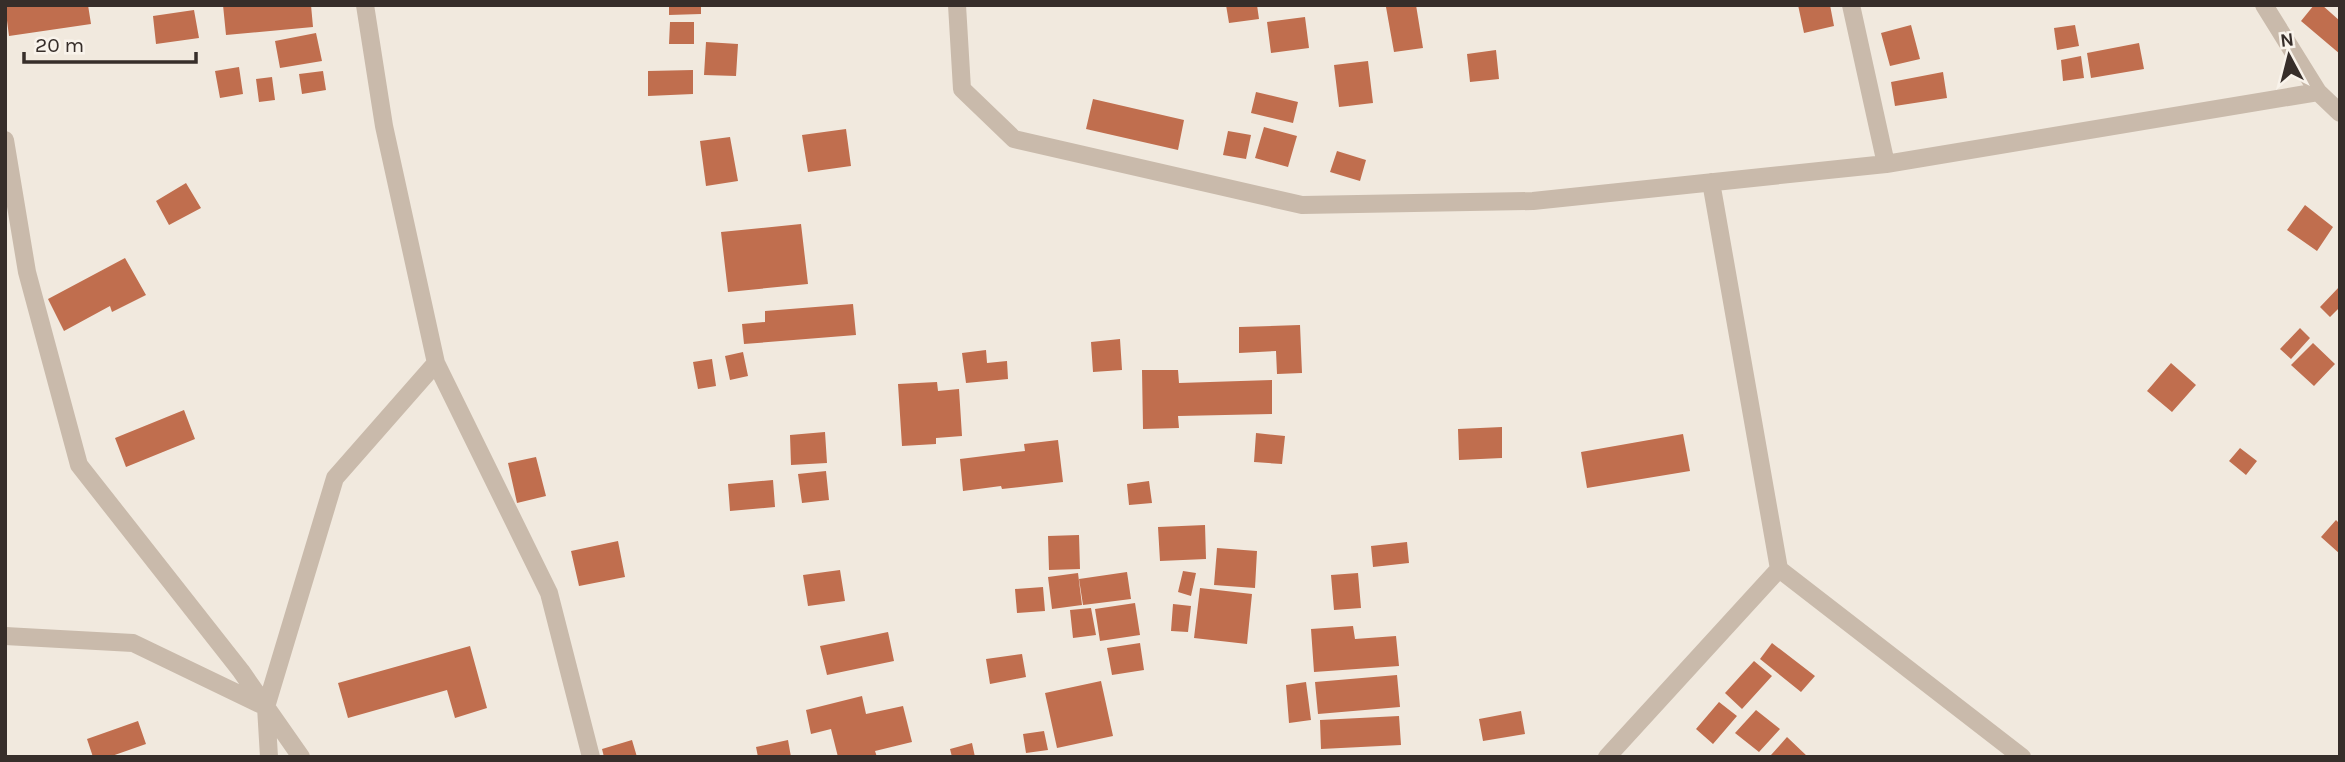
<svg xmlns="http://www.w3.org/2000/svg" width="2345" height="762" viewBox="0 0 2345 762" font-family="Karla,sans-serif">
  <rect width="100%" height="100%" fill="#f1e9de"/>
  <!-- building -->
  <path fill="#c06e4e" d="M 5,5 L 88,5 L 91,24 L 9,36 Z
    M 223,5 L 311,5 L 313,27 L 226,35 Z
    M 669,5 L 701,5 L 701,14 L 669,15 Z
    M 1226,5 L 1257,5 L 1259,19 L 1229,23 Z
    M 1399,5 L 1416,5 L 1423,48 L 1394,52 L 1386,7 Z
    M 1798,5 L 1830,5 L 1834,26 L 1804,33 Z
    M 2314,5 L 2322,5 L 2340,21 L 2340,54 L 2301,21 Z
    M 194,10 L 199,38 L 156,44 L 153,16 Z
    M 1305,17 L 1309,48 L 1271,53 L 1267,22 Z
    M 670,22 L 694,22 L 694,44 L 669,44 Z
    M 1911,25 L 1920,59 L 1890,66 L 1881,33 Z
    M 2075,25 L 2079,46 L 2057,50 L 2054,28 Z
    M 316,33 L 322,61 L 280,68 L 275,41 Z
    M 706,42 L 738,44 L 736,76 L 704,75 Z
    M 2139,43 L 2144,69 L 2091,78 L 2087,53 Z
    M 1496,50 L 1499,79 L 1470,82 L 1467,54 Z
    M 2081,56 L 2084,78 L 2063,81 L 2061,60 Z
    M 1368,61 L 1373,103 L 1339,107 L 1334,65 Z
    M 239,67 L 243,94 L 220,98 L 215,71 Z
    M 693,70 L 693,94 L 648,96 L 648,71 Z
    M 323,71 L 326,90 L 302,94 L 299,74 Z
    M 1943,72 L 1947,98 L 1895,106 L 1891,82 Z
    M 272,77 L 275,100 L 259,102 L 256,79 Z
    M 1256,92 L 1298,102 L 1293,123 L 1251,113 Z
    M 1093,99 L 1184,120 L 1178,150 L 1086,129 Z
    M 1264,127 L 1297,136 L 1288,167 L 1255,158 Z
    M 846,129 L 851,166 L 808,172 L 802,135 Z
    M 1228,131 L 1251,135 L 1246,159 L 1223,155 Z
    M 730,137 L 738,181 L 706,186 L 700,141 Z
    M 1337,151 L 1366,160 L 1360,181 L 1330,172 Z
    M 186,183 L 201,208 L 169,225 L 156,201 Z
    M 2305,205 L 2333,227 L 2317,251 L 2287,230 Z
    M 801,224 L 808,284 L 728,292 L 721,232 Z
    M 125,258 L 146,295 L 112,312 L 110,306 L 64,331 L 48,299 Z
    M 2340,286 L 2340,307 L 2330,317 L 2320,307 Z
    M 853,304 L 856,335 L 744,344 L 742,324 L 765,322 L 765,311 Z
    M 1300,325 L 1302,373 L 1277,374 L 1276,351 L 1239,353 L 1239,327 Z
    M 2300,328 L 2310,338 L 2291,359 L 2280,349 Z
    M 1120,339 L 1122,370 L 1093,372 L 1091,342 Z
    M 2313,343 L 2335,364 L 2314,386 L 2291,365 Z
    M 986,350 L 987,363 L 1007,361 L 1008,379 L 966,383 L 962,353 Z
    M 743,352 L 748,376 L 730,380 L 725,356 Z
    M 712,359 L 716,386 L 698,389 L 693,362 Z
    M 2171,363 L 2196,385 L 2172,412 L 2147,391 Z
    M 1142,370 L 1178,370 L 1179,383 L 1272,380 L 1272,414 L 1178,416 L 1179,428 L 1143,429 Z
    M 937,382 L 938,391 L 959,389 L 962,436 L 936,438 L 936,444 L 902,446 L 898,384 Z
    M 184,410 L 195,439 L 126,467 L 115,438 Z
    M 1502,427 L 1502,458 L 1459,460 L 1458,429 Z
    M 825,432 L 827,463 L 791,465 L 790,435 Z
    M 1256,433 L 1285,436 L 1282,464 L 1254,462 Z
    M 1683,434 L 1690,471 L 1587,488 L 1581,452 Z
    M 1058,440 L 1063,482 L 1002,489 L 1001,486 L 963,491 L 960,459 L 1025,451 L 1024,444 Z
    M 2240,448 L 2257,461 L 2246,475 L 2229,461 Z
    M 536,457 L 546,496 L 517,503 L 508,463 Z
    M 826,471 L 829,500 L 802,503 L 798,474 Z
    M 773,480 L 775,507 L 730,511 L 728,484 Z
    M 1149,481 L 1152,503 L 1129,505 L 1127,484 Z
    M 2336,520 L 2340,524 L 2340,554 L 2321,537 Z
    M 1205,525 L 1206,559 L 1160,561 L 1158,527 Z
    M 1079,535 L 1080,569 L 1049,570 L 1048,536 Z
    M 618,541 L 625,577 L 579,586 L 571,551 Z
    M 1407,542 L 1409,563 L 1373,567 L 1371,546 Z
    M 1217,548 L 1257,551 L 1255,588 L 1214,585 Z
    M 840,570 L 845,601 L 808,606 L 803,575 Z
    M 1183,571 L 1196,573 L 1191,596 L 1178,592 Z
    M 1127,572 L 1131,599 L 1083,605 L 1079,579 Z
    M 1078,573 L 1082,605 L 1052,609 L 1048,577 Z
    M 1358,573 L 1361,608 L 1334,610 L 1331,575 Z
    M 1043,587 L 1045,611 L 1017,613 L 1015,589 Z
    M 1200,588 L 1252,594 L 1247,644 L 1194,638 Z
    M 1135,603 L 1140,635 L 1100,641 L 1095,609 Z
    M 1173,604 L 1191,606 L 1188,632 L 1171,631 Z
    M 1091,608 L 1096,635 L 1073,638 L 1070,610 Z
    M 1353,626 L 1355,639 L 1396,636 L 1399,666 L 1314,672 L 1311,629 Z
    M 888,632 L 894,661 L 827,675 L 820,646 Z
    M 1140,643 L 1144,670 L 1112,675 L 1107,648 Z
    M 1772,643 L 1815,676 L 1801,692 L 1760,659 Z
    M 470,646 L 487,708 L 455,718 L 447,690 L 348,718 L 338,683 Z
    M 1022,654 L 1026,677 L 990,684 L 986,659 Z
    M 1754,661 L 1772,676 L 1742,709 L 1725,693 Z
    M 1397,675 L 1400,707 L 1318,714 L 1315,682 Z
    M 1101,681 L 1113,736 L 1057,748 L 1045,693 Z
    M 1306,682 L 1311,720 L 1289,723 L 1286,685 Z
    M 862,696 L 866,714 L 903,706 L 912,742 L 875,751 L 877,757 L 838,757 L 831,729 L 811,734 L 806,710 Z
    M 1719,702 L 1737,716 L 1713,744 L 1696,729 Z
    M 1756,710 L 1780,729 L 1759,752 L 1735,733 Z
    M 1521,711 L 1525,734 L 1483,741 L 1479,719 Z
    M 1399,716 L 1401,745 L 1321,749 L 1320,720 Z
    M 138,721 L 146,744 L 109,757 L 93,757 L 87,739 Z
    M 1044,731 L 1048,750 L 1026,753 L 1023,734 Z
    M 1787,737 L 1808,757 L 1773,757 L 1771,755 Z
    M 632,740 L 637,757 L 604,757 L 602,749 Z
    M 788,740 L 791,757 L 758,757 L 756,747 Z
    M 972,743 L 975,757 L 952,757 L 950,749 Z"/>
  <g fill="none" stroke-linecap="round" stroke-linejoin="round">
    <!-- minor -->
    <path stroke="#c9baab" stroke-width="18" d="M 365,5 L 384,126 L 436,363 L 549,593 L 591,757
      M 957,5 L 962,89 L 1014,139 L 1302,205 L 1533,201 L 1886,164 L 2318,92
      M 1851,5 L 1886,164
      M 2264,5 L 2318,92 L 2340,113
      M 5,140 L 27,272 L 79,465 L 241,671 L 301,757
      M 1711,182 L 1779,569 L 2022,757
      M 5,636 L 133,643 L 266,707 L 269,757
      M 266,707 L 335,478 L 436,363
      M 1607,757 L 1779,569"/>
  </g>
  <!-- border -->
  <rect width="2345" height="762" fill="none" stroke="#372e2a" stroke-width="14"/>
  <!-- north arrow -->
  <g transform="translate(2289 56) rotate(353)" stroke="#f9f3eb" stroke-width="5" paint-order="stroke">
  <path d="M0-5L12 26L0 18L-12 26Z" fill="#372e2a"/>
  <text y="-10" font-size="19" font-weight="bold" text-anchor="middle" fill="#372e2a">N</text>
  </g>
  <!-- scale -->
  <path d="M24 52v10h172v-10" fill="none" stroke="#372e2a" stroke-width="3.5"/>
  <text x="35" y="52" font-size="21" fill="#372e2a" stroke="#f9f3eb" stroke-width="5" paint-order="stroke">20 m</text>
</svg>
